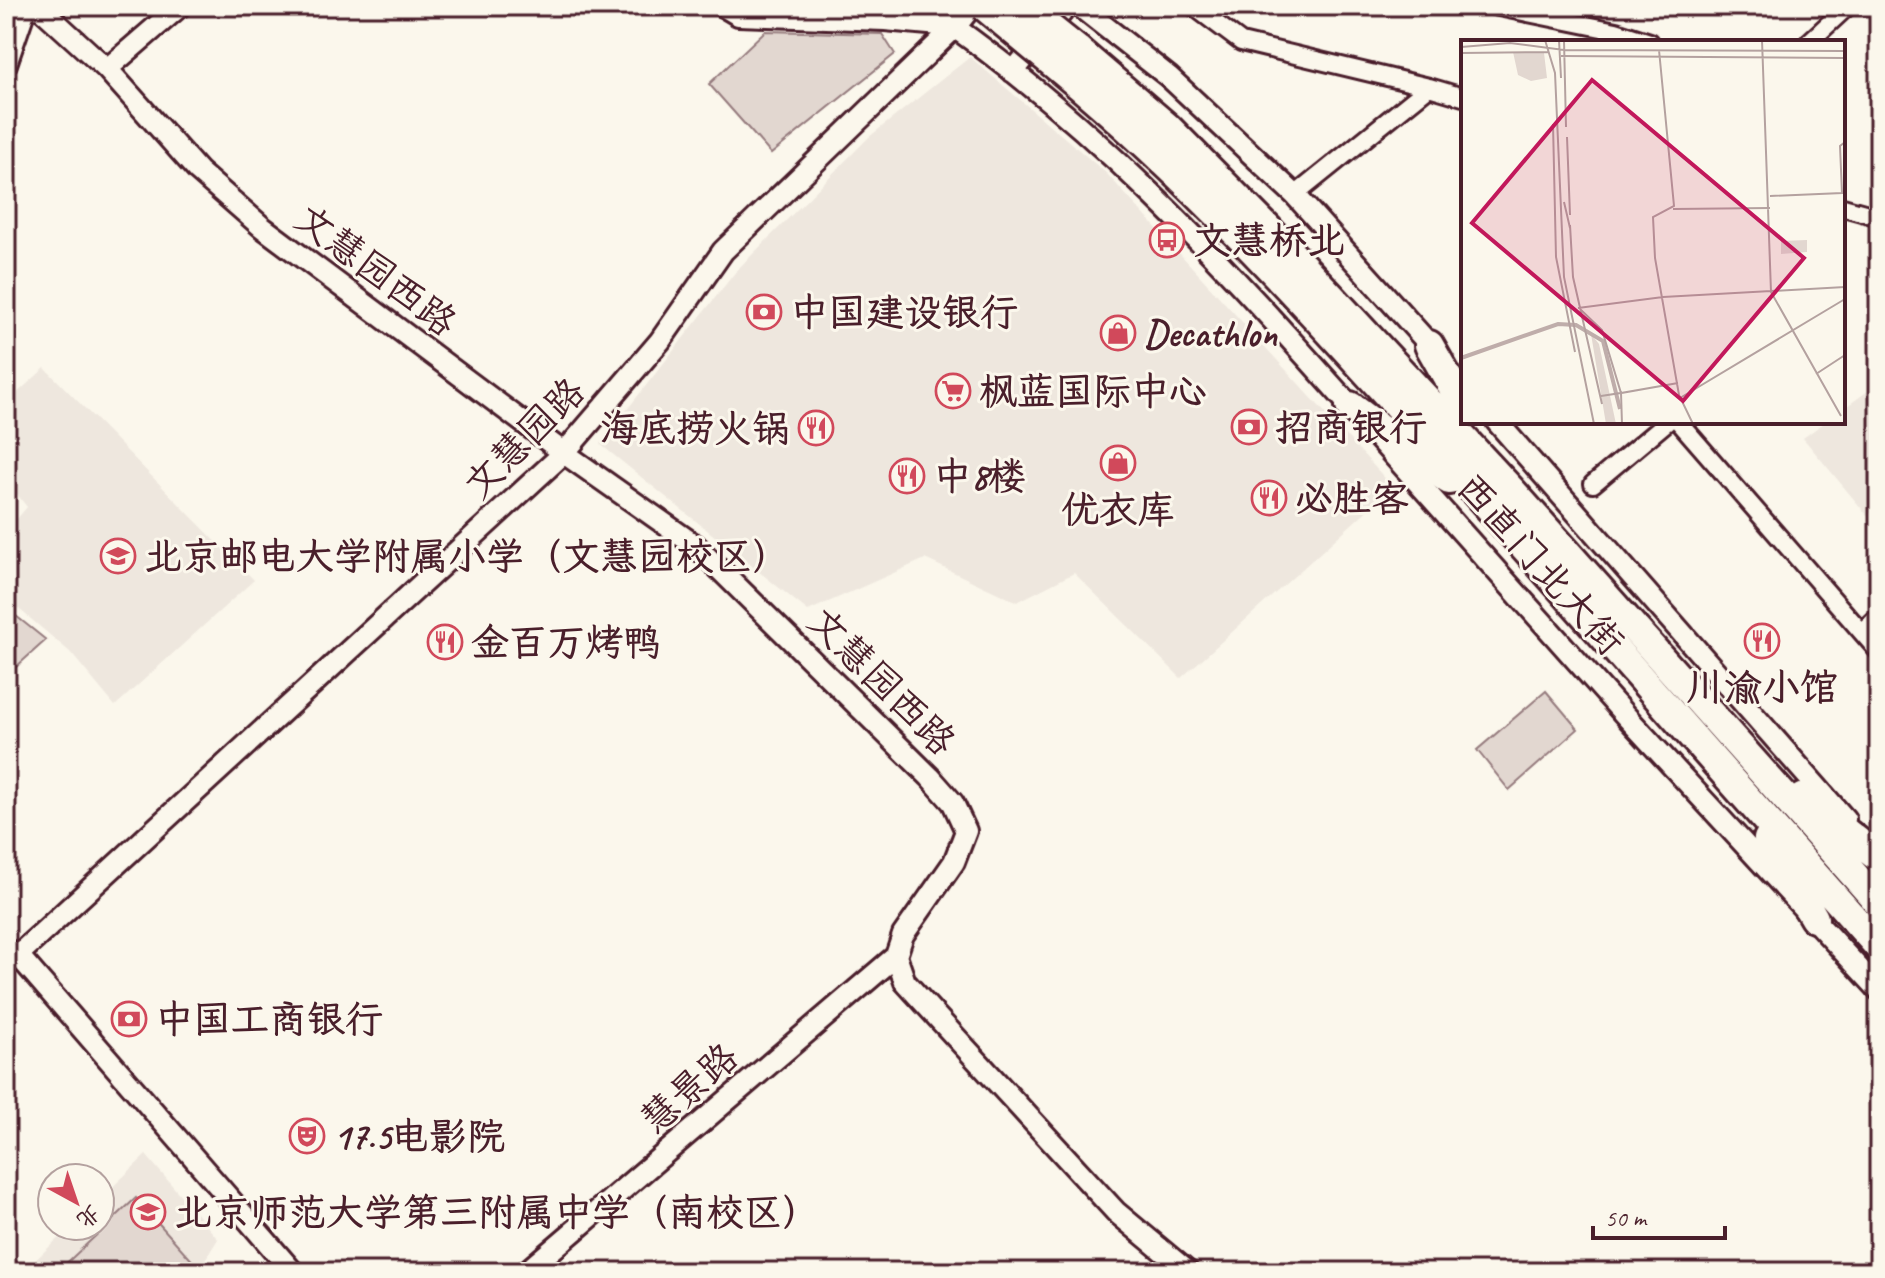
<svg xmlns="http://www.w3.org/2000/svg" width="1885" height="1278" viewBox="0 0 1885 1278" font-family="Caveat,'LXGW WenKai TC',sans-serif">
  <rect width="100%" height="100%" fill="#fbf7ec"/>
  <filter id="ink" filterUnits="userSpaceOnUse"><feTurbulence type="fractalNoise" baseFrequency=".0125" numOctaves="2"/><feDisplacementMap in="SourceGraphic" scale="16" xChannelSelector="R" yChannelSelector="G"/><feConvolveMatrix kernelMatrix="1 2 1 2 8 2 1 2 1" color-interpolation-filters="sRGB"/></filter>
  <g filter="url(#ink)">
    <!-- built -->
    <path fill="#eee7de" d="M 970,57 L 1107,174 L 1393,487 L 1181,678 L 1074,573 L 1017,602 L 925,559 L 808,611 L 600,444 L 737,270 L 869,137 Z
      M 45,368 L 254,580 L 115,706 L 70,652 L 6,598 L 6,532 L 27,507 L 6,480 L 6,403 Z
      M 1879,383 L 1879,508 L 1867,515 L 1803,438 L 1825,422 L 1843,422 L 1843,409 Z
      M 146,1155 L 218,1239 L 203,1263 L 211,1272 L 23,1272 L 71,1226 L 100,1226 L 100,1199 Z"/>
    <!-- green -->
    <path fill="#e2d7d0" stroke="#967b7e" stroke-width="2" d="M 765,31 L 882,34 L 895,54 L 771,154 L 709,84 Z
      M 6,608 L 46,640 L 6,676 Z
      M 1546,691 L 1578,729 L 1509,790 L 1477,750 Z
      M 136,1198 L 196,1265 L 189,1272 L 57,1272 Z"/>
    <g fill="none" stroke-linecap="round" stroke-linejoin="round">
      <!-- minor casing -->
      <g stroke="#4a1f2b" stroke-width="22">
        <path id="minor" d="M 1193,6 L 1241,42 L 1429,87
          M 1494,6 L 1616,31
          M 1612,42 L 1616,31 L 1650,42
          M 1809,42 L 1848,6
          M 1295,195 L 1429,87 L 1463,97
          M 1843,207 L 1879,217
          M 1679,422 L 1879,652
          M 1593,484 L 1667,422
          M 1862,632 L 1879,616"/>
      </g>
      <!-- tertiary casing -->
      <g stroke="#4a1f2b" stroke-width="26">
        <path id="tertiary" d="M 38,6 L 107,69 L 198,171 L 262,227 L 564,453 L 696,546 L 930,777 L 953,803 L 966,831 L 954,862 L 903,935 L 896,956 L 905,982 L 1116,1212 L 1188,1272
          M 723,6 L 738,15 L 885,20 L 951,26
          M 924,6 C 1094,121 1223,263 1358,415
          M 1079,6 L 1169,77 L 1295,195 L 1437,353
          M 6,64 L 26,6
          M 107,69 L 180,6
          M 1013,72 L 1067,6
          M 1497,422 L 1845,819
          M 1379,439 L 1625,715 L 1879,990
          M 7,950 L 18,955 L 293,1272
          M 6,966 L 564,453 L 660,341 L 723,251 L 955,27 L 972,6
          M 526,1272 L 896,956"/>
      </g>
      <!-- trunk casing -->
      <g stroke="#4a1f2b" stroke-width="34">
        <path id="trunk" d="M 1077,50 L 1168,128 L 1269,230 L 1511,490 L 1879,903
          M 1060,69 C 1196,182 1307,306 1426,437 C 1578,605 1727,777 1879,947
          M 1429,345 L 1463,405
          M 1350,406 L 1449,480
          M 1802,798 L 1875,855
          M 1768,839 L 1814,918"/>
      </g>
      <!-- minor -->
      <use href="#minor" stroke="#fbf7ec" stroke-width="16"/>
      <!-- tertiary -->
      <use href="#tertiary" stroke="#fbf7ec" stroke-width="20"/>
      <!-- trunk -->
      <use href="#trunk" stroke="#fbf7ec" stroke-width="28"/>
      <!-- trunk-bridge casing -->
      <g stroke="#4a1f2b" stroke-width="34" stroke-linecap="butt">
        <path id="trunk-bridge" d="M 984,6 L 1060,69
          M 1022,6 L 1077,50"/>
      </g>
      <!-- trunk-bridge -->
      <use href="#trunk-bridge" stroke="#fbf7ec" stroke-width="28"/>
    </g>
  </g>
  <!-- icons -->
  <defs>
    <g id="bus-ring" transform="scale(1.8)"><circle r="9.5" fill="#fbf7ec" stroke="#d1495b" stroke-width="1.5"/><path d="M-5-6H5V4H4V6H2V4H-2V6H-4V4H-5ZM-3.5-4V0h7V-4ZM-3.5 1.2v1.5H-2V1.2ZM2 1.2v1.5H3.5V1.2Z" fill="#d1495b"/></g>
    <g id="bank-ring" transform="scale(1.8)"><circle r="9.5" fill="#fbf7ec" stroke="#d1495b" stroke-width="1.5"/><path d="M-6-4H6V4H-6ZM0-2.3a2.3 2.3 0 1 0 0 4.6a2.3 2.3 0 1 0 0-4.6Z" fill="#d1495b"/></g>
    <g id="shop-ring" transform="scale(1.8)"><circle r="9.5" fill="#fbf7ec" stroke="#d1495b" stroke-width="1.5"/><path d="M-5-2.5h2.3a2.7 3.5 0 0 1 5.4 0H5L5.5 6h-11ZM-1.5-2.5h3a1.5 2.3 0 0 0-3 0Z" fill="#d1495b"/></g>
    <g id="supermarket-ring" transform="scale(1.8)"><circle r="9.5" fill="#fbf7ec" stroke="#d1495b" stroke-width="1.5"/><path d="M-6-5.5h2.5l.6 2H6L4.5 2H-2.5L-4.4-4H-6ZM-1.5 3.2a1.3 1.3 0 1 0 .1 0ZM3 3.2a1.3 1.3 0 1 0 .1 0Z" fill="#d1495b"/></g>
    <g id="restaurant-ring" transform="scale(1.8)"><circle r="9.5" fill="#fbf7ec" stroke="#d1495b" stroke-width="1.5"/><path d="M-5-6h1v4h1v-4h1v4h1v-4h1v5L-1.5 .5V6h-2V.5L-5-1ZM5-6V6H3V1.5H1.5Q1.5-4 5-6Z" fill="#d1495b"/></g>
    <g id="school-ring" transform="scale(1.8)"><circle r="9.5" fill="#fbf7ec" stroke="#d1495b" stroke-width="1.5"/><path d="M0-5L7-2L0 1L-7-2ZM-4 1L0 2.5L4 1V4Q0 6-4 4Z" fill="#d1495b"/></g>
    <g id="theatre-ring" transform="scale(1.8)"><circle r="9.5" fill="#fbf7ec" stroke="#d1495b" stroke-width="1.5"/><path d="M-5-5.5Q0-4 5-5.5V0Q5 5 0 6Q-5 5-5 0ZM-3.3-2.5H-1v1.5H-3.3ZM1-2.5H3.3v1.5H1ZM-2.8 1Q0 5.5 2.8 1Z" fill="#d1495b"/></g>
  </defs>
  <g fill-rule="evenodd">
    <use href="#bus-ring" x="1167" y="240"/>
    <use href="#bank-ring" x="764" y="312"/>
    <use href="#shop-ring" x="1118" y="333"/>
    <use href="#supermarket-ring" x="953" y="391"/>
    <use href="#bank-ring" x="1249" y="427"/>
    <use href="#restaurant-ring" x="816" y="428"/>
    <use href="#shop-ring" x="1118" y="463"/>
    <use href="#restaurant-ring" x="907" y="476"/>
    <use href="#restaurant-ring" x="1269" y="498"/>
    <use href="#school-ring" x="118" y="556"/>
    <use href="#restaurant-ring" x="1762" y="641"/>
    <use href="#restaurant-ring" x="445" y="642"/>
    <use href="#bank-ring" x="129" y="1019"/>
    <use href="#theatre-ring" x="307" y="1136"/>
    <use href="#school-ring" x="148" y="1212"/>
  </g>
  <g text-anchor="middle" stroke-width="6" stroke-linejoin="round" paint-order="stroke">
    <!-- poi labels -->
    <g font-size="38" font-weight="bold" fill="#4a1f2b" stroke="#fbf7ec" text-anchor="start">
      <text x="1193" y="253">文慧桥北</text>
      <text x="790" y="325">中国建设银行</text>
      <text x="1144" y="346">Decathlon</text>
      <text x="979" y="404">枫蓝国际中心</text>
      <text x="1275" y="440">招商银行</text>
      <text x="790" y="441" text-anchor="end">海底捞火锅</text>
      <text x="933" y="489">中8楼</text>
      <text x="1295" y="511">必胜客</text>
      <text x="1118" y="522" text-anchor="middle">优衣库</text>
      <text x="144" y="569">北京邮电大学附属小学（文慧园校区）</text>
      <text x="471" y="655">金百万烤鸭</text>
      <text x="1762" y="700" text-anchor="middle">川渝小馆</text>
      <text x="155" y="1032">中国工商银行</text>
      <text x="333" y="1149">17.5电影院</text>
      <text x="174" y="1225">北京师范大学第三附属中学（南校区）</text>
    </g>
    <!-- street labels -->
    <g font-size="38" fill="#4a1f2b" stroke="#fbf7ec">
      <text transform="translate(376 270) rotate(37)" y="13">文慧园西路</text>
      <text transform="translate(524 438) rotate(-45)" y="13">文慧园路</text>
      <text transform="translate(1541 564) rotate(48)" y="13">西直门北大街</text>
      <text transform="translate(882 681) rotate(45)" y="13">文慧园西路</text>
      <text transform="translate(689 1088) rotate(-41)" y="13">慧景路</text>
    </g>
  </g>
  <!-- overview -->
  <g transform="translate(1461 40)">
    <rect width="384" height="384" fill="#fbf7ec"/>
    <path d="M 52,12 L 83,13 L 86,38 L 70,41 L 57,35 ZM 346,200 L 346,212 L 320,214 L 320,201 ZM 130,294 L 138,304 L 155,384 L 145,384 Z" fill="#e2d7d0"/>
    <path fill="none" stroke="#bfadaa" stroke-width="4" d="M 0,318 L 97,284 L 115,285 L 142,301 L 159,369"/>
    <path fill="none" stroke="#b4a19f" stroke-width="2" d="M 84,0 L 94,33 L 103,237 L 133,384M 98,0 L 100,38M 103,0 L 105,87M 301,0 L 310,252 L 380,376M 0,7 L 49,3 L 103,10 L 384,11M 198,10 L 213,166 L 192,177 L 194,218 L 218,355 L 232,384M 0,13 L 87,12M 100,16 L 384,18M 92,84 L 95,217 L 114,312M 106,97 L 109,175M 309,156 L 381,153 L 379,106 L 384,102M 103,162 L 109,188M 212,169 L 309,168M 109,185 L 112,237 L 141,364M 117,268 L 202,257 L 384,247M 119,269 L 141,290 L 160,353 L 217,343M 355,334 L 384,315M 140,356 L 160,353 L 161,384M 219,358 L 384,259"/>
    <path fill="#c2185b" fill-opacity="0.15" stroke="#c2185b" stroke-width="4" d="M 131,40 L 343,218 L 222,361 L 11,183 Z"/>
    <rect width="384" height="384" fill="none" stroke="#4a1f2b" stroke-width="4"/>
  </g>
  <!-- margin -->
  <rect width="1885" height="1278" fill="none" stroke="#fbf7ec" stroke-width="32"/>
  <rect x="16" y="16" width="1853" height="1246" fill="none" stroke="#4a1f2b" stroke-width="3" filter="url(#ink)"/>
  <!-- north arrow -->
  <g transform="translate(76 1202) rotate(140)"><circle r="38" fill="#fbf7ec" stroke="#b4a19f" stroke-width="2"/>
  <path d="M0-6L14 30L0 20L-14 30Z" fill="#d1495b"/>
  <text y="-12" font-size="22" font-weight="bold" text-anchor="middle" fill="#4a1f2b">北</text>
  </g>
  <!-- scale -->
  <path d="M1593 1226v12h132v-12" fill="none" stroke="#4a1f2b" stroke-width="4"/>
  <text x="1605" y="1226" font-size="24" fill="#4a1f2b" stroke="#fbf7ec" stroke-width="6" paint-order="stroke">50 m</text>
</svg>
